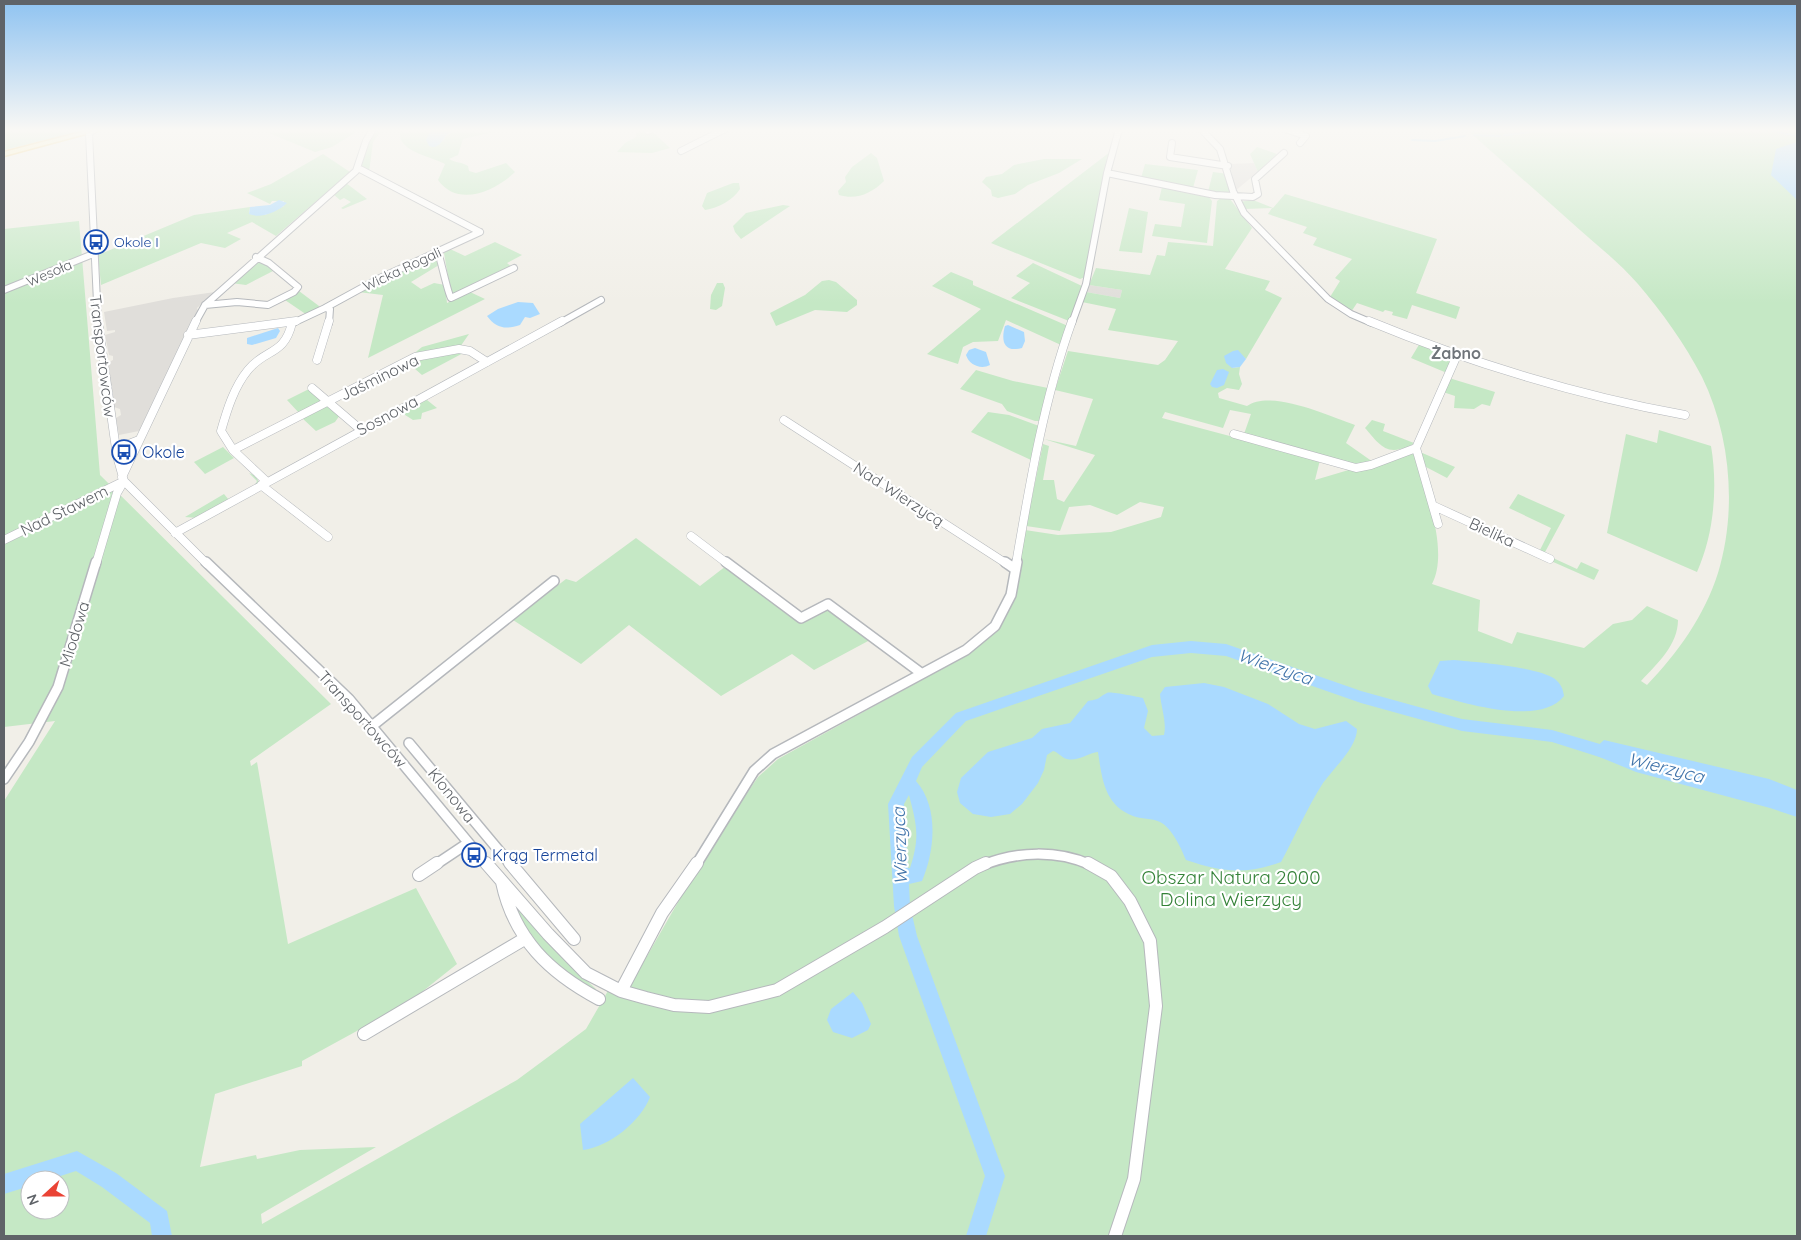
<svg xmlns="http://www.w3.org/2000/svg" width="1801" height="1240" viewBox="0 0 1801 1240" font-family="Quicksand,sans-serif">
  <rect width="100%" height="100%" fill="#f1efe8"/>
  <!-- industrial -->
  <path fill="#e0deda" d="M 1254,163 L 1258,172 L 1235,191 L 1230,164 Z
    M 1089,285 L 1122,290 L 1120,298 L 1086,292 Z
    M 215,292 L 197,308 L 198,311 L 139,431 L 119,435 L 116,418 L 121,415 L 120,409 L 114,407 L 107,363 L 113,360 L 113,356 L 109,355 L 105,335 L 115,332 L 115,330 L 107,331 L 104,312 L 173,298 Z"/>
  <!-- green -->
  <path fill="#c5e8c5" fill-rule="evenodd" d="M 4,129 L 90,129 L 4,150 Z
    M 259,129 L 361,129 L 332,147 L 315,152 Z
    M 375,129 L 383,129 L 373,142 L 369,172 L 361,167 L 365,148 Z
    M 401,129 L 431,129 L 428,132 L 443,141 C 453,122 489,129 507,129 L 463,139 L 458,155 L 449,159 C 456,163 462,162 468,166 L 469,171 L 476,173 L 506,163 L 515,172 C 495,191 458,208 438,180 L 445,164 C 432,156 393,151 401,129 Z
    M 636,129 L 646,129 L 644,130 L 648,134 L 654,133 L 670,148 L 652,153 L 617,152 L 625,143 L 636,137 Z
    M 1466,129 L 1797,129 L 1797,1236 L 4,1236 L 4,801 L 55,721 L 4,727 L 4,229 L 79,221 L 100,475 L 331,704 L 250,761 L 251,766 L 257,762 L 288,944 L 416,888 L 457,964 L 408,1003 L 302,1061 L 302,1066 L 215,1094 L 200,1167 L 256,1155 L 257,1159 L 300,1150 L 376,1147 L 261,1214 L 262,1224 L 517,1080 L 586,1029 L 609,989 L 624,996 L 708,850 L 758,777 L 778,759 L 965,656 L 998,629 L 1025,530 L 1058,535 L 1111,532 L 1161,517 L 1164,507 L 1140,502 L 1117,515 L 1090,505 L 1069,507 L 1060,531 L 1026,526 L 1043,444 L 1049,446 L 1043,480 L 1054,480 L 1057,499 L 1064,502 L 1095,455 L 1044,439 L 1076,446 L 1093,399 L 1055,390 L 1068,351 L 1158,365 L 1165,360 L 1178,341 L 1108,330 L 1116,309 L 1082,302 L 1086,292 L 1120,298 L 1122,290 L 1089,285 L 1096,268 L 1150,275 L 1157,255 L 1165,256 L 1168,242 L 1213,246 L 1217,201 L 1221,198 L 1230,199 L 1252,228 L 1225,269 L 1270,281 L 1265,290 L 1282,298 L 1246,359 L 1240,354 L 1232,368 L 1240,367 L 1239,374 L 1242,384 L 1239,390 L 1227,388 L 1218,393 L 1219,398 L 1247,406 C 1271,389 1329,416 1355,425 L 1346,443 L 1373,462 L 1412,450 C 1424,485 1450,550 1432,584 L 1480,600 L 1478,631 L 1512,644 L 1517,632 L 1584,648 L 1613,624 L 1632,620 L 1647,606 L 1678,620 C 1678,645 1657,664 1641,681 L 1647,685 C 1677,654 1705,615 1718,573 C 1737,511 1731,436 1702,377 C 1685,344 1662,312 1638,284 C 1618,261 1593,242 1571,222 C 1536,191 1501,160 1466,129 ZM 1230,410 L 1251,414 L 1244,434 L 1362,466 L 1315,480 L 1320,460 L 1162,418 L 1165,412 L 1223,428 ZM 30,1180 L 60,1180 L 60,1210 L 30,1210 Z
    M 1257,147 L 1277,154 L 1258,172 L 1250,154 Z
    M 1110,152 L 1085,277 L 1080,279 L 991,243 Z
    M 871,153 L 877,158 L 884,181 C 871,194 856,200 839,195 L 838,191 L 846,182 L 845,177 L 852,167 Z
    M 323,154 L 350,172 L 276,236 L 252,222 L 227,233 L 241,239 L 225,248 L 201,243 L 101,285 L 98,255 L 194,215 L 250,207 L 249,214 L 265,215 L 284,206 L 284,201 L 272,201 L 270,204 L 247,193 L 271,184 Z
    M 1044,159 L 1082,159 L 1059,173 L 1028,185 L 1015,194 L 998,198 L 992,196 L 991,190 L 982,182 L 986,177 L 1002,174 L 1014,165 Z
    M 1145,164 L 1198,170 L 1193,188 L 1141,178 Z
    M 1213,172 L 1228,174 L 1230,192 L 1227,195 L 1208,192 Z
    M 346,183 L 367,199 L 343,209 L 341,208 L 351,202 L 344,198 L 340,200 L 333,194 Z
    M 733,183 L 739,183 L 740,189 C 733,200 718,208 705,210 L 702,206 L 707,193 Z
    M 1162,187 L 1208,196 L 1212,201 L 1207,243 L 1152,236 L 1155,224 L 1181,227 L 1185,204 L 1159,200 Z
    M 1285,194 L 1437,239 L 1416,293 L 1460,307 L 1456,319 L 1412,305 L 1407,319 L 1392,315 L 1393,312 L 1385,310 L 1383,312 L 1357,303 L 1351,312 L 1330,297 L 1340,281 L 1335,278 L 1352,259 L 1313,245 L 1317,238 L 1303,233 L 1307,227 L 1268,214 L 1272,208 L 1244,209 L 1239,202 L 1253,200 L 1273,208 Z
    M 783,205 L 790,206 L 741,239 L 735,232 L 733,226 L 746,213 Z
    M 1129,208 L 1148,212 L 1142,253 L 1119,251 Z
    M 495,242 L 522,255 L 507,263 L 512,267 L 455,296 L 451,294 L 444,253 L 450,249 L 465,256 Z
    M 434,255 L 440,259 L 436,260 L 439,265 L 411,282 L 421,289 L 434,283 L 445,285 L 447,303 L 470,292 L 485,299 L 368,358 L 383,295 L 358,292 Z
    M 261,261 L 275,270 L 246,285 L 231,283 L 252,262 Z
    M 1033,263 L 1082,286 L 1069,321 L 1011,298 L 1030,283 L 1016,276 Z
    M 951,272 L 973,281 L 973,285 L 1068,326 L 1061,345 L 1006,320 L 998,341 L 973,342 L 963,347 L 958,364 L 927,354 L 981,309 L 932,286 Z
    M 829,280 L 836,282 L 857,300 L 857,305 L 847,312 L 815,310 L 776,326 L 770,313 L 805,295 L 822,281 Z
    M 717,283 L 723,283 L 725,288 L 722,306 L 716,310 L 710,309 L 711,295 Z
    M 299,291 L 319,306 L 320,308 L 307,315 L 285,300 Z
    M 469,334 L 460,347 L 412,355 L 422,347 Z
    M 1420,343 L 1449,352 L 1454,357 L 1447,373 L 1411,358 Z
    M 467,351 L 422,375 L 407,362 Z
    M 976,370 L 1013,381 L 1048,388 L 1041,421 L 1035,421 L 1007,411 L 1002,404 L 960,389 Z
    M 1449,378 L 1495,392 L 1490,406 L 1482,404 L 1474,409 L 1454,408 L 1455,396 L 1443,392 Z
    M 309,389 L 324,401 L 300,414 L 287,400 Z
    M 427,400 L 437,408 L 422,413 L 421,419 L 413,420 L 402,413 L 412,405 Z
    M 323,406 L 327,406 L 340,415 L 335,422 L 316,431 L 302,418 Z
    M 988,412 L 1009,415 L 1039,426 L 1031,460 L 971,432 Z
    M 1372,420 L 1385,424 L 1383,431 L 1414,443 C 1410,447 1406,448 1400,449 C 1384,454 1375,439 1365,428 Z
    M 1659,430 L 1711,446 C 1718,487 1714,534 1697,572 L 1607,533 L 1626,434 L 1657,443 Z
    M 223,447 L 234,458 L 205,474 L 194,462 Z
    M 1420,452 L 1455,467 L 1447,478 L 1426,467 Z
    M 249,473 L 256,476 L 259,483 L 198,518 L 185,517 L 224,494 L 229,500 L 255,485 L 257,481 Z
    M 1518,494 L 1565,515 L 1544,554 L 1539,552 L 1551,528 L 1509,508 Z
    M 636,538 L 700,586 L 726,566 L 802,623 L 829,609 L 870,640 L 814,670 L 792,654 L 721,696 L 629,625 L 581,664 L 513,620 L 566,579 L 576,582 Z
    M 1553,558 L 1577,569 L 1581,562 L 1599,570 L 1594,580 L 1551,561 Z
    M 510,896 L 564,960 L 596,989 L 592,992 L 566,976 L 531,939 Z"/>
  <!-- water -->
  <path fill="#aadaff" d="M 431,129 L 463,129 C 458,130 452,131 448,134 C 441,140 440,150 429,146 L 426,140 Z
    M 1797,142 L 1797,200 L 1771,175 L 1776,149 Z
    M 279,200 L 287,203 C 278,212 260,219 249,214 L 250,207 L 270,205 Z
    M 518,302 L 533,303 L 540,314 L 530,318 L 525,317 L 520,325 C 505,330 496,328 487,316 L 498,309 Z
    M 1008,325 L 1024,332 L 1025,341 L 1022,348 C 1003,353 1001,340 1005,326 Z
    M 278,328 L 280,331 L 276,338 L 252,345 L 247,344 L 247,338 Z
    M 975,348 L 986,352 L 990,365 C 981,370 969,365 966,355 L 969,350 Z
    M 1238,350 L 1246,359 L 1240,367 L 1232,368 L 1226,363 L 1224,356 L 1233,351 Z
    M 1223,369 L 1229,372 L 1224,385 L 1217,388 L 1212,387 L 1210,384 L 1217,370 Z
    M 1454,660 C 1476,662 1539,667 1555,679 C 1561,684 1563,689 1564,696 C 1540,727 1464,703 1432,694 L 1428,686 L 1440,661 Z
    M 1204,683 L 1224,687 L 1268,704 L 1299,724 L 1315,729 L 1346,721 L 1357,729 C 1357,747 1334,768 1323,783 C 1307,808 1295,836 1281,862 C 1245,875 1222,872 1186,860 C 1181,848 1172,828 1160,822 C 1152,818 1141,819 1133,816 C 1104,805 1102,778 1098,752 C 1088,753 1077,762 1067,759 C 1062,758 1058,752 1053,751 L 1047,755 L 1044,770 L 1038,783 L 1022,804 L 1010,814 L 991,817 L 973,814 L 960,803 L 957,792 L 961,778 L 988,752 L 1032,738 L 1042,729 L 1070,723 L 1088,701 C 1102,699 1098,697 1107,693 C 1110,691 1137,697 1143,698 L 1148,711 L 1144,728 L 1152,736 L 1164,735 C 1167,723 1161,707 1160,694 L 1165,687 Z
    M 1604,740 L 1769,779 L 1797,790 L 1797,817 L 1770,808 L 1636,772 L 1590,753 Z
    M 853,992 L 862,1003 L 871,1024 L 868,1030 L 852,1038 L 833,1032 L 827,1020 L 831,1009 Z
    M 633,1078 L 650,1097 C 641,1121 609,1147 583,1150 L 580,1124 Z"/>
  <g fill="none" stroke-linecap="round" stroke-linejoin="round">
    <!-- stream -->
    <path stroke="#aadaff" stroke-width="2" d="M 1764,129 L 1797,136
      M 1474,135 L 1500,136
      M 1504,135 L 1555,129
      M 1412,140 L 1435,141 L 1465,136"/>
    <!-- river -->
    <path fill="#aadaff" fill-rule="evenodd" d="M 1191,641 L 1226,644 L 1361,691 L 1462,719 L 1552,730 L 1617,749 L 1620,754 L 1617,759 L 1612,761 L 1552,742 L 1462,731 L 1361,703 L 1226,656 L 1191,653 L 1152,657 L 966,721 L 922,767 L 916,781 C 939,807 935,850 922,881 L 909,884 L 910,906 L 917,936 L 1005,1176 L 986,1236 L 966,1236 L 985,1176 L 899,936 L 894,906 L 888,804 L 912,757 L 956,713 L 1152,645 ZM 909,795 C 917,826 920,837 910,868 L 908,868 L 904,804 Z
      M 77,1151 L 116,1173 L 167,1211 L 172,1236 L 152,1236 L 150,1223 L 102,1187 L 76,1171 L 48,1180 L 30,1180 L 30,1186 L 4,1194 L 4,1174 Z"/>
    <!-- minor-far3 casing -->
    <g stroke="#b5b8bc" stroke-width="8">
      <path id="minor-far3" d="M 95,129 L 89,133 L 98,323
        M 1201,129 L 1220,149 L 1233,191 L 1244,213 L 1328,299 L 1351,314 L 1372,323
        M 1285,129 L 1306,136 L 1300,143
        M 648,131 L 652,129
        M 1172,143 L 1170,157 L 1228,166
        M 681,151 L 725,129
        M 358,168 L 480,232
        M 1107,173 L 1215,195 L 1253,197 L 1258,194 L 1255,179 L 1284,153
        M 438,252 C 441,261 448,294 451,298 L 514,268
        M 4,290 L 93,254
        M 205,305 L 237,302 L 268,305 L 294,292 L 298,287 L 269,263 L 256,257
        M 325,308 L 378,279 L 480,232
        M 195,323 L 205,305 L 356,171 L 366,141 L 373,129
        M 293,323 L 325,308 L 330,309 L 329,323
        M 560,323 L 601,300
        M 1072,323 L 1086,284 L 1107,173 L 1119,129"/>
    </g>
    <!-- minor-far2 casing -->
    <g stroke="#b5b8bc" stroke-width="9">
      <path id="minor-far2" d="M 98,321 L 117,456 L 124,481 L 207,564
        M 1369,321 C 1468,362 1580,396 1685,415
        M 188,335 L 296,321
        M 317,360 L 329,321
        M 312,388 L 361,430
        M 784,420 L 1007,564
        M 1234,434 L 1356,468 L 1371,465 L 1416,448
        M 116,449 L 139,440
        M 233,450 L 415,357 L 459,349 L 470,351 L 487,362
        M 122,477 L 196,321
        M 266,481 L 233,450 L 221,431 C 227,410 234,387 248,370 C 266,348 284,356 292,323
        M 261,485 L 328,537
        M 1434,506 L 1550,559
        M 1438,524 L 1416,448 L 1458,353
        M 175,533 L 562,321
        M 691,536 L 728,564
        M 4,540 L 124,481
        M 96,564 L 117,493 L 124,481
        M 1016,564 C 1030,482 1044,399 1072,321"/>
    </g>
    <!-- minor-far1 casing -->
    <g stroke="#b5b8bc" stroke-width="12">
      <path id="minor-far1" d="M 206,562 L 349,699 L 487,865
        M 726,562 L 801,618 L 828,604 L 921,673
        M 1005,562 L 1015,569
        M 372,726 L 554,581
        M 409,743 L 511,865
        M 4,779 L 29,742 L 58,687 L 96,562
        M 435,865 L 468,843
        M 696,865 L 754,771 L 773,754 L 966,650 L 995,626 L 1011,595 L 1017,562
        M 983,865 C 1018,851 1057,850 1091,865"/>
    </g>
    <!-- minor casing -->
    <g stroke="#b5b8bc" stroke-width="14">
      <path id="minor" d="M 486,863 L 548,934 L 586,973 L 621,991 L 646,998 L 674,1005 L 709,1007 L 777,990 L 885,927 L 975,868 L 986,863
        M 510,863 L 574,939
        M 1088,863 L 1111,876 L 1130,901 L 1150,941 L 1156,1006 L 1134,1179 L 1115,1236
        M 419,875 L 437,863
        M 502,882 C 514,939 550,973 599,999
        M 621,991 L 662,913 L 697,863
        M 364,1034 L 526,938"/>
    </g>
    <!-- major casing -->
    <g stroke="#f2c960" stroke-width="3">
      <path id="major" d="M 93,129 L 104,129 L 4,156 L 4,152 Z"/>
    </g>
    <!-- minor-far3 -->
    <use href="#minor-far3" stroke="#fff" stroke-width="6"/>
    <!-- minor-far2 -->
    <use href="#minor-far2" stroke="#fff" stroke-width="8"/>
    <!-- minor-far1 -->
    <use href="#minor-far1" stroke="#fff" stroke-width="9"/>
    <!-- minor -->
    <use href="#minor" stroke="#fff" stroke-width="12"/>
    <!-- major -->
    <use href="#major" fill="#fff2af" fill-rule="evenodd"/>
  </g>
  <!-- sky -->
  <linearGradient id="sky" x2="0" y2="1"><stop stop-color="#8fc3f1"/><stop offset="0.43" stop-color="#f9f8f5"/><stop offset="1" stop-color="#f9f8f5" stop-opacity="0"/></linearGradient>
  <rect width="1801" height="303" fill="url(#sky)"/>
  <!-- icons -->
  <defs>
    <g id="bus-ring" transform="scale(1.25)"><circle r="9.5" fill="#fff" stroke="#1a4fb4" stroke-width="1.5"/><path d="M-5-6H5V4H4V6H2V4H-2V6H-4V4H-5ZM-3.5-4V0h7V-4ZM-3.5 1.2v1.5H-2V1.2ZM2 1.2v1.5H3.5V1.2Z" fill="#1a4fb4"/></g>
  </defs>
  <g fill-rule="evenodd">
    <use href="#bus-ring" x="96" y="242"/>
    <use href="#bus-ring" x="124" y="452"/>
    <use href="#bus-ring" x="474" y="855"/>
  </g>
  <g text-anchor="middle" stroke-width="4.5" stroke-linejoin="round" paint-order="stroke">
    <!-- far-transit labels -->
    <g font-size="14" fill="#164399" stroke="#fff" text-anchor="start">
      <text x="114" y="247">Okole I</text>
    </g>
    <!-- far-street labels -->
    <g font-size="14" fill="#5f6368" stroke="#fff">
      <text transform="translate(402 269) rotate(-25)" y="5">Wicka Rogali</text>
      <text transform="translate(49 273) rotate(-23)" y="5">Wesoła</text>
    </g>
    <!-- far-quarter labels -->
    <g font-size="16" font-weight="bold" fill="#70757a" stroke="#fff">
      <text x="1456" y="359">Żabno</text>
    </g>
    <!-- street labels -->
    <g font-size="16" fill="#5f6368" stroke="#fff">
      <text transform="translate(103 356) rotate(83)" y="6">Transportowców</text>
      <text transform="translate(379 377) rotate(-26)" y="6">Jaśminowa</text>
      <text transform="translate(387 415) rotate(-28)" y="6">Sosnowa</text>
      <text transform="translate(899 494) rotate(33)" y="6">Nad Wierzycą</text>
      <text transform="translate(64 510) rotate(-26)" y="6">Nad Stawem</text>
      <text transform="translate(1492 532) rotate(25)" y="6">Bielika</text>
      <text transform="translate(74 634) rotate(-73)" y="6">Miodowa</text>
      <text transform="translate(363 719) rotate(48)" y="6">Transportowców</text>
      <text transform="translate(452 795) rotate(51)" y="6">Klonowa</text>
    </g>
    <!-- transit labels -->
    <g font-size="16" fill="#164399" stroke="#fff" text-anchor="start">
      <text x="142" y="458">Okole</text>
      <text x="492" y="861">Krąg Termetal</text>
    </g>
    <!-- water labels -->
    <g font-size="18" font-style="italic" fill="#4174aa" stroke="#fff">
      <text transform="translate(1275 667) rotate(19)" y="6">Wierzyca</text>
      <text transform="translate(1666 768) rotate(14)" y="6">Wierzyca</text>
      <text transform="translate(900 846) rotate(-92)" y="6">Wierzyca</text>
    </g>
    <!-- near-park labels -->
    <g font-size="19" fill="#348238" stroke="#fff">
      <text x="1231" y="884">Obszar Natura 2000<tspan x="1231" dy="22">Dolina Wierzycy</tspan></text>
    </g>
  </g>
  <!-- border -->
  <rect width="1801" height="1240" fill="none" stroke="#5f6368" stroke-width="10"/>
  <!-- north arrow -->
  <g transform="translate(45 1195) rotate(249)"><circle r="24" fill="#ffffff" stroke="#bfc1c3"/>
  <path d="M0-4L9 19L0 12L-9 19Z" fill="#ea4335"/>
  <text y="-8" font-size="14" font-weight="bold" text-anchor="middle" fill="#5f6368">N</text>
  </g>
</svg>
